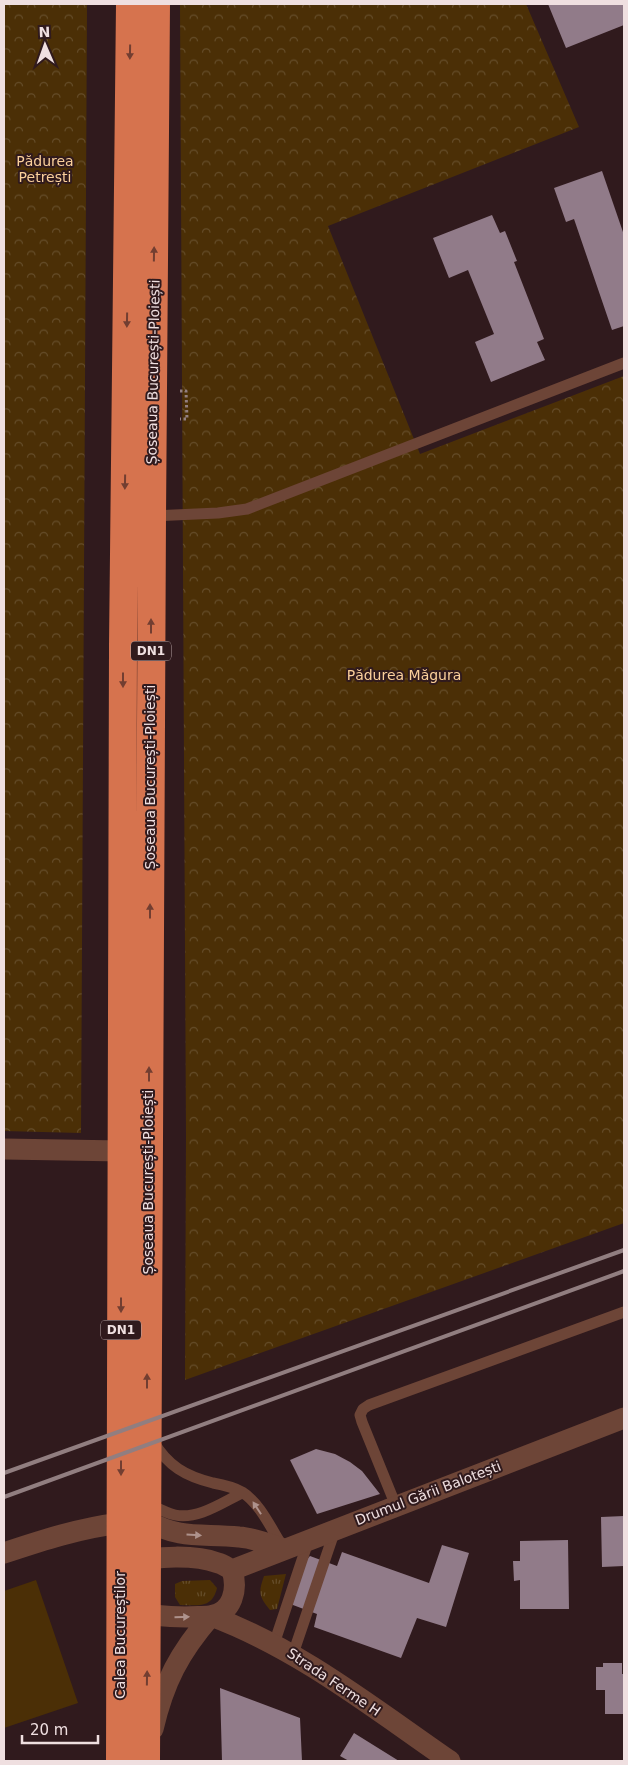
<svg xmlns="http://www.w3.org/2000/svg" width="628" height="1765" viewBox="0 0 628 1765" font-family="'DejaVu Sans',sans-serif">
  <defs>
    <pattern id="grass-tufts" width="24" height="20" patternUnits="userSpaceOnUse" patternTransform="scale(1.25)"><rect width="24" height="20" fill="#4b2f06"/><path d="M3 7l-1-3M5 7V3M7 7l1-3M15 17l-1-3M17 17v-4M19 17l1-3" fill="none" stroke="#654d2a"/></pattern>
    <pattern id="forest-crowns" width="20" height="18" patternUnits="userSpaceOnUse" patternTransform="scale(1.25)"><rect width="20" height="18" fill="#4b2f06"/><path d="M2 6a3 3 0 1 1 6 0M12 15a3 3 0 1 1 6 0" fill="none" stroke="#654d2a"/></pattern>
  </defs>
  <rect width="100%" height="100%" fill="#301a1d"/>
  <!-- grass -->
  <path fill="url(#grass-tufts)" d="M 286,1574 L 277,1609 L 270,1610 C 259,1596 258,1593 264,1576 Z
    M 210,1580 L 217,1588 C 212,1609 198,1605 180,1605 L 175,1597 L 175,1584 L 182,1581 Z"/>
  <!-- forest -->
  <path fill="url(#forest-crowns)" d="M 4,4 L 87,4 L 81,1133 L 4,1131 Z
    M 180,4 L 526,4 L 579,127 L 328,226 L 420,454 L 624,376 L 624,1223 L 185,1380 L 186,1135 Z"/>
  <!-- pitch -->
  <path fill="#4b2f06" d="M 36,1580 L 78,1703 L 4,1728 L 4,1591 Z"/>
  <!-- building -->
  <path fill="#917b89" d="M 548,4 L 624,4 L 624,25 L 566,48 Z
    M 602,171 L 624,235 L 624,326 L 612,330 L 574,219 L 566,222 L 554,188 Z
    M 492,215 L 500,233 L 505,231 L 517,261 L 514,262 L 544,339 L 537,342 L 545,360 L 491,382 L 475,342 L 494,334 L 468,270 L 449,278 L 433,238 Z
    M 316,1449 L 335,1454 L 350,1462 L 362,1471 L 380,1494 L 317,1514 L 290,1460 Z
    M 624,1516 L 624,1566 L 602,1567 L 601,1517 Z
    M 568,1540 L 569,1609 L 520,1609 L 520,1580 L 514,1581 L 513,1561 L 520,1561 L 520,1541 Z
    M 442,1545 L 469,1553 L 446,1627 L 417,1618 L 401,1658 L 314,1627 L 317,1614 L 293,1605 L 290,1590 L 296,1571 L 310,1556 L 337,1566 L 342,1552 L 429,1583 Z
    M 603,1663 L 622,1663 L 622,1674 L 624,1674 L 624,1714 L 605,1714 L 605,1690 L 596,1690 L 596,1667 L 603,1667 Z
    M 220,1688 L 300,1718 L 302,1761 L 222,1761 Z
    M 354,1733 L 399,1761 L 349,1761 L 340,1756 Z"/>
  <g fill="none" stroke-linecap="round" stroke-linejoin="round">
    <!-- path -->
    <path stroke="#927f81" stroke-width="3" stroke-dasharray="2.5 2.5" stroke-linecap="butt" d="M 180,391 L 186,391 L 187,419 L 180,419"/>
    <!-- lane -->
    <path stroke="#6d4537" stroke-width="11" d="M 152,516 L 218,513 L 247,509 L 624,363
      M 153,1441 C 168,1466 185,1476 213,1483 C 224,1485 233,1487 242,1492 C 261,1504 271,1529 283,1547
      M 149,1504 C 157,1508 166,1513 175,1515 C 198,1520 223,1502 242,1493
      M 396,1506 L 362,1422 L 360,1415 L 363,1409 L 369,1405 L 624,1312
      M 274,1644 L 309,1539
      M 293,1654 L 335,1530"/>
    <!-- street -->
    <path stroke="#6d4537" stroke-width="21" d="M 4,1149 L 122,1151
      M 148,1521 C 180,1540 204,1533 239,1537 C 254,1538 269,1544 284,1549
      M 4,1553 C 43,1540 80,1528 121,1523
      M 232,1570 L 624,1418
      M 132,1610 C 151,1616 167,1617 186,1617 C 194,1616 202,1617 210,1616 C 233,1613 238,1589 232,1570 C 228,1568 223,1564 218,1563 C 197,1555 154,1555 133,1564
      M 211,1616 C 299,1649 373,1708 450,1761
      M 153,1729 C 164,1682 179,1653 211,1616"/>
    <!-- highway -->
    <path stroke="#d6734e" stroke-width="28" d="M 120,1761 L 123,646 L 130,4
      M 146,1761 L 152,516 L 156,4"/>
    <!-- rail -->
    <path stroke="#917e80" stroke-width="4" d="M 4,1473 L 624,1250
      M 4,1497 L 624,1271"/>
  </g>
  <!-- one-way arrows -->
  <defs><path id="oneway-solid" d="M-6-.8H1V-3.2L6.5 0L1 3.2V.8H-6Z" transform="scale(1.25)"/></defs>
  <g fill="#723e31">
    <use href="#oneway-solid" transform="translate(130 52) rotate(91)"/>
    <use href="#oneway-solid" transform="translate(154 254) rotate(-89)"/>
    <use href="#oneway-solid" transform="translate(127 320) rotate(91)"/>
    <use href="#oneway-solid" transform="translate(125 482) rotate(91)"/>
    <use href="#oneway-solid" transform="translate(151 626) rotate(-90)"/>
    <use href="#oneway-solid" transform="translate(123 680) rotate(90)"/>
    <use href="#oneway-solid" transform="translate(150 911) rotate(-90)"/>
    <use href="#oneway-solid" transform="translate(149 1074) rotate(-90)"/>
    <use href="#oneway-solid" transform="translate(121 1305) rotate(90)"/>
    <use href="#oneway-solid" transform="translate(147 1381) rotate(-90)"/>
    <use href="#oneway-solid" transform="translate(121 1468) rotate(90)"/>
    <use href="#oneway-solid" transform="translate(147 1678) rotate(-89)"/>
  </g>
  <g fill="#ae928c">
    <use href="#oneway-solid" transform="translate(257 1508) rotate(-123)"/>
    <use href="#oneway-solid" transform="translate(194 1535) rotate(3)"/>
    <use href="#oneway-solid" transform="translate(182 1617) rotate(-2)"/>
  </g>
  <g text-anchor="middle" stroke-width="4" stroke-linejoin="round" paint-order="stroke">
    <!-- shield labels -->
    <g fill="#301a1d" stroke="#b6a4a6" stroke-width="1">
      <rect x="131" y="641.5" width="40" height="19" rx="4"/>
      <rect x="101" y="1320.5" width="40" height="19" rx="4"/>
    </g>
    <g font-size="12" font-weight="bold" fill="#efdfe0">
      <text x="151" y="655">DN1</text>
      <text x="121" y="1334">DN1</text>
    </g>
    <!-- park labels -->
    <g font-size="14" fill="#fbd09b" stroke="#301a1d">
      <text x="45" y="166">Pădurea<tspan x="45" dy="16">Petrești</tspan></text>
      <text x="404" y="680">Pădurea Măgura</text>
    </g>
    <!-- street labels -->
    <g font-size="14" fill="#efdfe0" stroke="#301a1d">
      <text transform="translate(153 372) rotate(-89)" y="5">Șoseaua București-Ploiești</text>
      <text transform="translate(150 777) rotate(-90)" y="5">Șoseaua București-Ploiești</text>
      <text transform="translate(148 1182) rotate(-90)" y="5">Șoseaua București-Ploiești</text>
      <text transform="translate(428 1493) rotate(-21)" y="5">Drumul Gării Balotești</text>
      <text transform="translate(120 1635) rotate(-90)" y="5">Calea Bucureștilor</text>
      <text transform="translate(334 1682) rotate(34)" y="5">Strada Ferme H</text>
    </g>
  </g>
  <!-- border -->
  <rect width="628" height="1765" fill="none" stroke="#efdfe0" stroke-width="10"/>
  <!-- north arrow -->
  <g transform="translate(45 45) rotate(358)" stroke="#301a1d" stroke-width="4" paint-order="stroke">
  <path d="M0-4L9 19L0 12L-9 19Z" fill="#efdfe0"/>
  <text y="-8" font-size="14" font-weight="bold" text-anchor="middle" fill="#efdfe0">N</text>
  </g>
  <!-- scale -->
  <path d="M22 1735v8h76v-8" fill="none" stroke="#efdfe0" stroke-width="2.5"/>
  <text x="30" y="1735" font-size="15" fill="#efdfe0" stroke="#301a1d" stroke-width="4" paint-order="stroke">20 m</text>
</svg>
